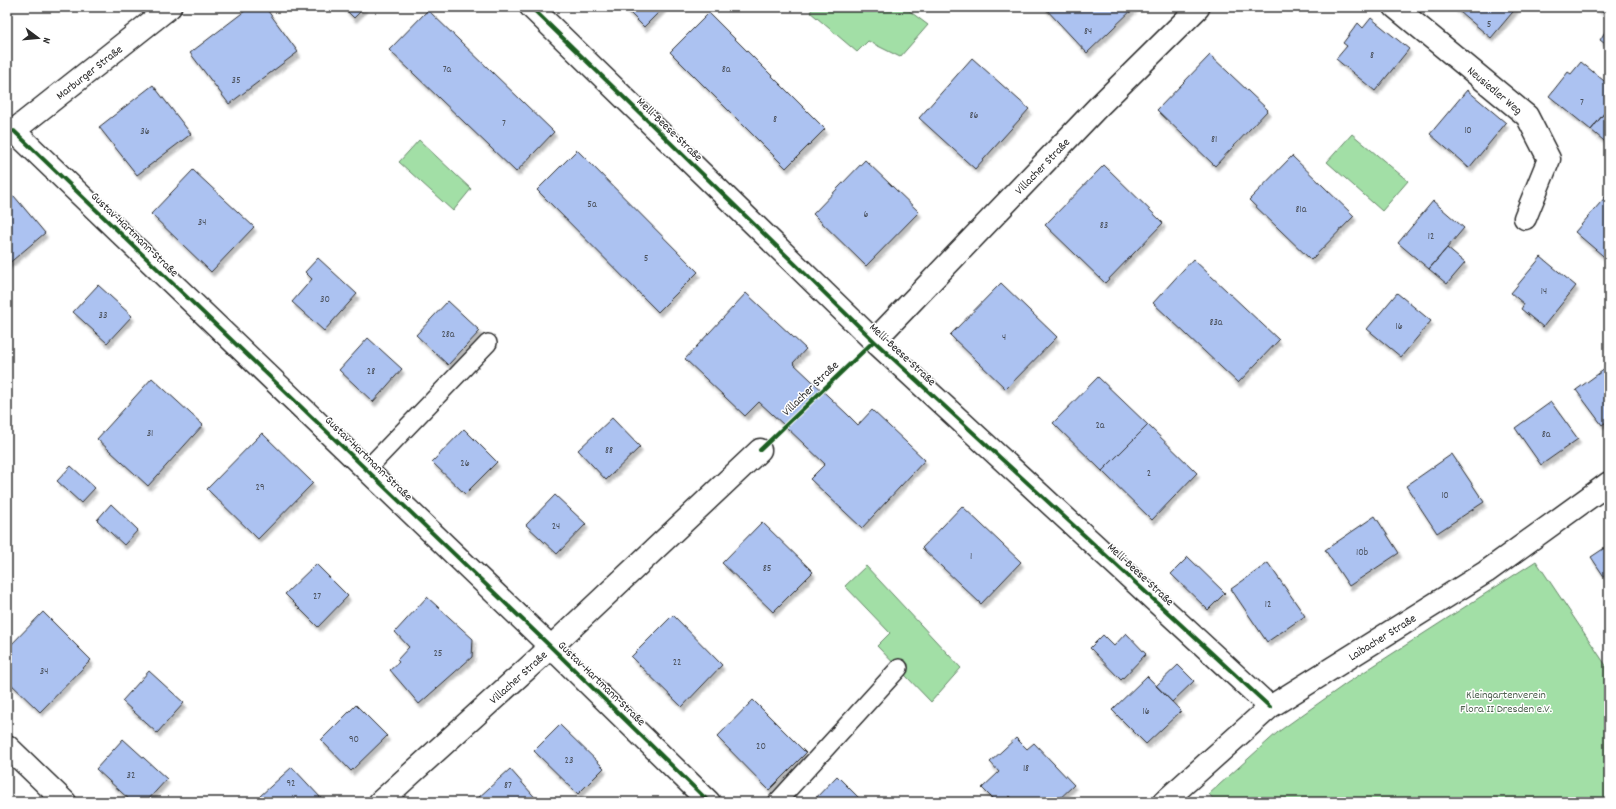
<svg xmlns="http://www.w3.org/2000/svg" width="1616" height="809" viewBox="0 0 1616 809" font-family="Dekko,sans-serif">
  <defs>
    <filter id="shadow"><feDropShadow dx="2.5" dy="4.5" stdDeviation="1" flood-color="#0004"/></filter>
  </defs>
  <rect width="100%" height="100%" fill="#fff"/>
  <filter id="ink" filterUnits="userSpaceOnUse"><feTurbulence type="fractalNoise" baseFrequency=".025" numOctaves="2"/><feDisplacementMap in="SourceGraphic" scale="8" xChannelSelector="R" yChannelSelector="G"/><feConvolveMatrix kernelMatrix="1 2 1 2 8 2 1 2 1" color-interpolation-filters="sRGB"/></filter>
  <g filter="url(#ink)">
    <!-- green -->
    <path fill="#a2dfa6" stroke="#668568" d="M 814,7 L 904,7 L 928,25 L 900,57 L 868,41 L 857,52 L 810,12 Z
      M 1352,134 L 1408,181 L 1382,211 L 1327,162 Z
      M 419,140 L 471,189 L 453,211 L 399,162 Z
      M 1536,561 L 1609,670 L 1609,802 L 1216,802 L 1209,794 L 1278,732 L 1347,683 Z
      M 866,566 L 961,668 L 931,702 L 877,646 L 890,633 L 845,586 Z"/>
    <!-- building -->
    <path fill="#acc2f1" stroke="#2b2b2b" filter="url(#shadow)" d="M 250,7 L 265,7 L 298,52 L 229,104 L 190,53 Z
      M 343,7 L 365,7 L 354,18 Z
      M 624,7 L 664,7 L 644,27 Z
      M 1044,7 L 1135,7 L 1087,53 Z
      M 1454,7 L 1517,7 L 1491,38 Z
      M 1596,7 L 1609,7 L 1604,13 Z
      M 428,10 L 554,132 L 516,172 L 389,50 Z
      M 709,13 L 825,129 L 786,168 L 670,52 Z
      M 1371,18 L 1409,49 L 1375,91 L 1336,59 L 1347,46 L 1343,43 L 1358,23 L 1363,28 Z
      M 1609,25 L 1609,47 L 1600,40 Z
      M 1210,55 L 1268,110 L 1215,166 L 1157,110 Z
      M 972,58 L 1029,109 L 975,169 L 919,118 Z
      M 1581,62 L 1609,85 L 1609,107 L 1591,130 L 1549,96 L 1568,72 L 1571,74 Z
      M 153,85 L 191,134 L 137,175 L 99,127 Z
      M 1467,90 L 1506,123 L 1469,168 L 1430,134 Z
      M 1609,107 L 1609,145 L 1591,130 Z
      M 577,150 L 698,272 L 658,312 L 537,190 Z
      M 1292,156 L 1354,216 L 1311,260 L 1249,200 Z
      M 865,160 L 919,212 L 866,266 L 813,214 Z
      M 1104,165 L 1163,223 L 1105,283 L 1045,225 Z
      M 193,170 L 254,227 L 211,272 L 151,214 Z
      M 1607,195 L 1609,197 L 1609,261 L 1575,232 Z
      M 14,196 L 45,233 L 7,265 L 7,201 Z
      M 1433,201 L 1464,228 L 1429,269 L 1398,243 Z
      M 1447,248 L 1465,263 L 1447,284 L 1429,269 Z
      M 1541,257 L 1576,286 L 1543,327 L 1521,309 L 1524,304 L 1511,293 Z
      M 318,258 L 357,294 L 324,331 L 292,302 L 312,279 L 305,272 Z
      M 1193,259 L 1279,340 L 1238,383 L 1153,303 Z
      M 1001,283 L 1057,337 L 1006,389 L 950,335 Z
      M 98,285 L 132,316 L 107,343 L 73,312 Z
      M 746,293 L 806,349 L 793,363 L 847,414 L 858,425 L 872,410 L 925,460 L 862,528 L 810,479 L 825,464 L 785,426 L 759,402 L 745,416 L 685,359 Z
      M 1397,293 L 1431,321 L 1401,357 L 1367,329 Z
      M 448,301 L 480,331 L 448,365 L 416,335 Z
      M 368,338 L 402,369 L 373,402 L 339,370 Z
      M 1609,366 L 1609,420 L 1602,425 L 1576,390 Z
      M 1098,377 L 1148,425 L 1102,471 L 1053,423 Z
      M 152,378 L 203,425 L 148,486 L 97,439 Z
      M 1551,402 L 1578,439 L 1541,465 L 1515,428 Z
      M 612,418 L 640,447 L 606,480 L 578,450 Z
      M 1148,425 L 1197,473 L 1152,520 L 1102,471 Z
      M 464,429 L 497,462 L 465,494 L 432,462 Z
      M 262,433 L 313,483 L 258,539 L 207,489 Z
      M 1452,454 L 1484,502 L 1437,533 L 1406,486 Z
      M 71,466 L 95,488 L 81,503 L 57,481 Z
      M 555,495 L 586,524 L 557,554 L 526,525 Z
      M 111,504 L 138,530 L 124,545 L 97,520 Z
      M 962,506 L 1021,562 L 981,604 L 922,548 Z
      M 1375,516 L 1399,553 L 1349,586 L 1325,550 Z
      M 762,522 L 813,572 L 773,612 L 722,563 Z
      M 1609,545 L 1609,584 L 1591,557 Z
      M 1188,557 L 1225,593 L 1208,610 L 1171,574 Z
      M 1268,563 L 1305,616 L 1267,642 L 1231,589 Z
      M 316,564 L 348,596 L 318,627 L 285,594 Z
      M 427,597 L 473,639 L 472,657 L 419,704 L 390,670 L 399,662 L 397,660 L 409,647 L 395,632 Z
      M 43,612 L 91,660 L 40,712 L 7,680 L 7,649 Z
      M 673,615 L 722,665 L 682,707 L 631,657 Z
      M 1126,633 L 1146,654 L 1121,680 L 1090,648 L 1103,635 L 1114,646 Z
      M 1178,665 L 1194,681 L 1172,702 L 1156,686 Z
      M 149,671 L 184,703 L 157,733 L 122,701 Z
      M 1147,676 L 1181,711 L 1146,744 L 1112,710 Z
      M 753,700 L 806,753 L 769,790 L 717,737 Z
      M 356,705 L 387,736 L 351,771 L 321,740 Z
      M 560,725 L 604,768 L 578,794 L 534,751 Z
      M 1016,738 L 1027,749 L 1034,743 L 1074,785 L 1056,802 L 1015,802 L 1010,796 L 1004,802 L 996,802 L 982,788 L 999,772 L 990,762 Z
      M 123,739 L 167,779 L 146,802 L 132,802 L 96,769 Z
      M 292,767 L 321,798 L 317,802 L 265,802 L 260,796 Z
      M 510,769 L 539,802 L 482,802 L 478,798 Z
      M 837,776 L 863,802 L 812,802 Z"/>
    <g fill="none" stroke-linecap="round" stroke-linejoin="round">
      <!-- service casing -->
      <g stroke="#2b2b2b" stroke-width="20">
        <path id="service" d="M 366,470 L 488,343
          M 777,802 L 899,668"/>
      </g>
      <!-- minor casing -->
      <g stroke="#2b2b2b" stroke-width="25">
        <path id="minor" d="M 531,7 L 874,341 L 1270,707
          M 1395,7 L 1527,116 L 1549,159 L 1525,218
          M 14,131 L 551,647 L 709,802
          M 7,136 L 170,7
          M 874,341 L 1097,108 L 1198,8
          M 7,746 L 65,802
          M 380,802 L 551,647 L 760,450
          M 1164,802 L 1270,707 L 1486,572 L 1609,483"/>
      </g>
      <!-- service -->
      <use href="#service" stroke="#fff" stroke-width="17"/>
      <!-- minor -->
      <use href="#minor" stroke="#fff" stroke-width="22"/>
      <!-- cycleway casing -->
      <g stroke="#fff" stroke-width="6">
        <path id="cycleway" d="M 531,7 L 874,341 L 1270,707
          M 14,131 L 551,647 L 709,802
          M 760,450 L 874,341"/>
      </g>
      <!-- cycleway -->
      <use href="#cycleway" stroke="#1b5e20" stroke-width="4"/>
    </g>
  </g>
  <g text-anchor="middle" stroke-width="3" stroke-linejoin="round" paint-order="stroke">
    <!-- number labels -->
    <g font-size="10" fill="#4b515c">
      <text x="1489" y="27">5</text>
      <text x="1088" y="34">84</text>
      <text x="1372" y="58">8</text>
      <text x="447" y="72">7a</text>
      <text x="726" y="72">8a</text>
      <text x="236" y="83">35</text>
      <text x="1582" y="105">7</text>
      <text x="974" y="118">86</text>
      <text x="775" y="122">8</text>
      <text x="504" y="126">7</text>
      <text x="1468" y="133">10</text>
      <text x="145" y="134">36</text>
      <text x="1214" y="142">81</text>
      <text x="592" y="207">5a</text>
      <text x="1301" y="212">81a</text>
      <text x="866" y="217">6</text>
      <text x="202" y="225">34</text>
      <text x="1104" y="228">83</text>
      <text x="1431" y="239">12</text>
      <text x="646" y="261">5</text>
      <text x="1544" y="294">14</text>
      <text x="325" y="302">30</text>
      <text x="103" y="318">33</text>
      <text x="1216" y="325">83a</text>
      <text x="1399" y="329">16</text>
      <text x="448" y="337">28a</text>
      <text x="1004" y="340">4</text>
      <text x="371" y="374">28</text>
      <text x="1100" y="428">2a</text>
      <text x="150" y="436">31</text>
      <text x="1546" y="437">8a</text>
      <text x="609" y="453">88</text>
      <text x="465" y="466">26</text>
      <text x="1149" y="476">2</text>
      <text x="260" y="490">29</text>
      <text x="1445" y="498">10</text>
      <text x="556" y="529">24</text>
      <text x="1362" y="555">10b</text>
      <text x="971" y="559">1</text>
      <text x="767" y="571">85</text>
      <text x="317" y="599">27</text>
      <text x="1268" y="607">12</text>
      <text x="438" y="656">25</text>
      <text x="677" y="665">22</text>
      <text x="44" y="674">34</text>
      <text x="1146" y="714">16</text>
      <text x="354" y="742">90</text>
      <text x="761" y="749">20</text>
      <text x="569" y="763">23</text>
      <text x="1026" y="771">18</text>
      <text x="131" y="778">32</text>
      <text x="291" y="786">92</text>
      <text x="508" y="788">87</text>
    </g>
    <!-- street labels -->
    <g font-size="12" fill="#2b2b2b" stroke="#fff">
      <text transform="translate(89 72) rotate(-38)" y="4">Marburger Straße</text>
      <text transform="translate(1495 90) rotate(40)" y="4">Neusiedler Weg</text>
      <text transform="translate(670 129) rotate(44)" y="4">Melli-Beese-Straße</text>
      <text transform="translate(1042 166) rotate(-46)" y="4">Villacher Straße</text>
      <text transform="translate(135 234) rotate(44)" y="4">Gustav-Hartmann-Straße</text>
      <text transform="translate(903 354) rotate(43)" y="4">Melli-Beese-Straße</text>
      <text transform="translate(810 388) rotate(-44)" y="4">Villacher Straße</text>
      <text transform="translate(369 458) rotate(44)" y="4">Gustav-Hartmann-Straße</text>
      <text transform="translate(1141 574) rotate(43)" y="4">Melli-Beese-Straße</text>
      <text transform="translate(1382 637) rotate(-32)" y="4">Laibacher Straße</text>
      <text transform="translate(518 677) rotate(-42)" y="4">Villacher Straße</text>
      <text transform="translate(602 683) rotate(44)" y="4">Gustav-Hartmann-Straße</text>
    </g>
    <!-- park labels -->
    <g font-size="12" fill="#4f6150" stroke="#fff">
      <text x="1506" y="698">Kleingartenverein<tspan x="1506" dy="14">Flora II Dresden e.V.</tspan></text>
    </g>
  </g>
  <!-- margin -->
  <rect width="1616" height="809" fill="none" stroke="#fff" stroke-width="24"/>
  <rect x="12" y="12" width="1592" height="785" fill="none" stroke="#2b2b2b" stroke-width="1.5" filter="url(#ink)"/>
  <!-- north arrow -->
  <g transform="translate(38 38) rotate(106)" stroke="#ffffff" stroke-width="3" paint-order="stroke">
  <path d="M0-3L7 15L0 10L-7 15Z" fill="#2b2b2b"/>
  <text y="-6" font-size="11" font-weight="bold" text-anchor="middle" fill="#2b2b2b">N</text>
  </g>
</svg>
